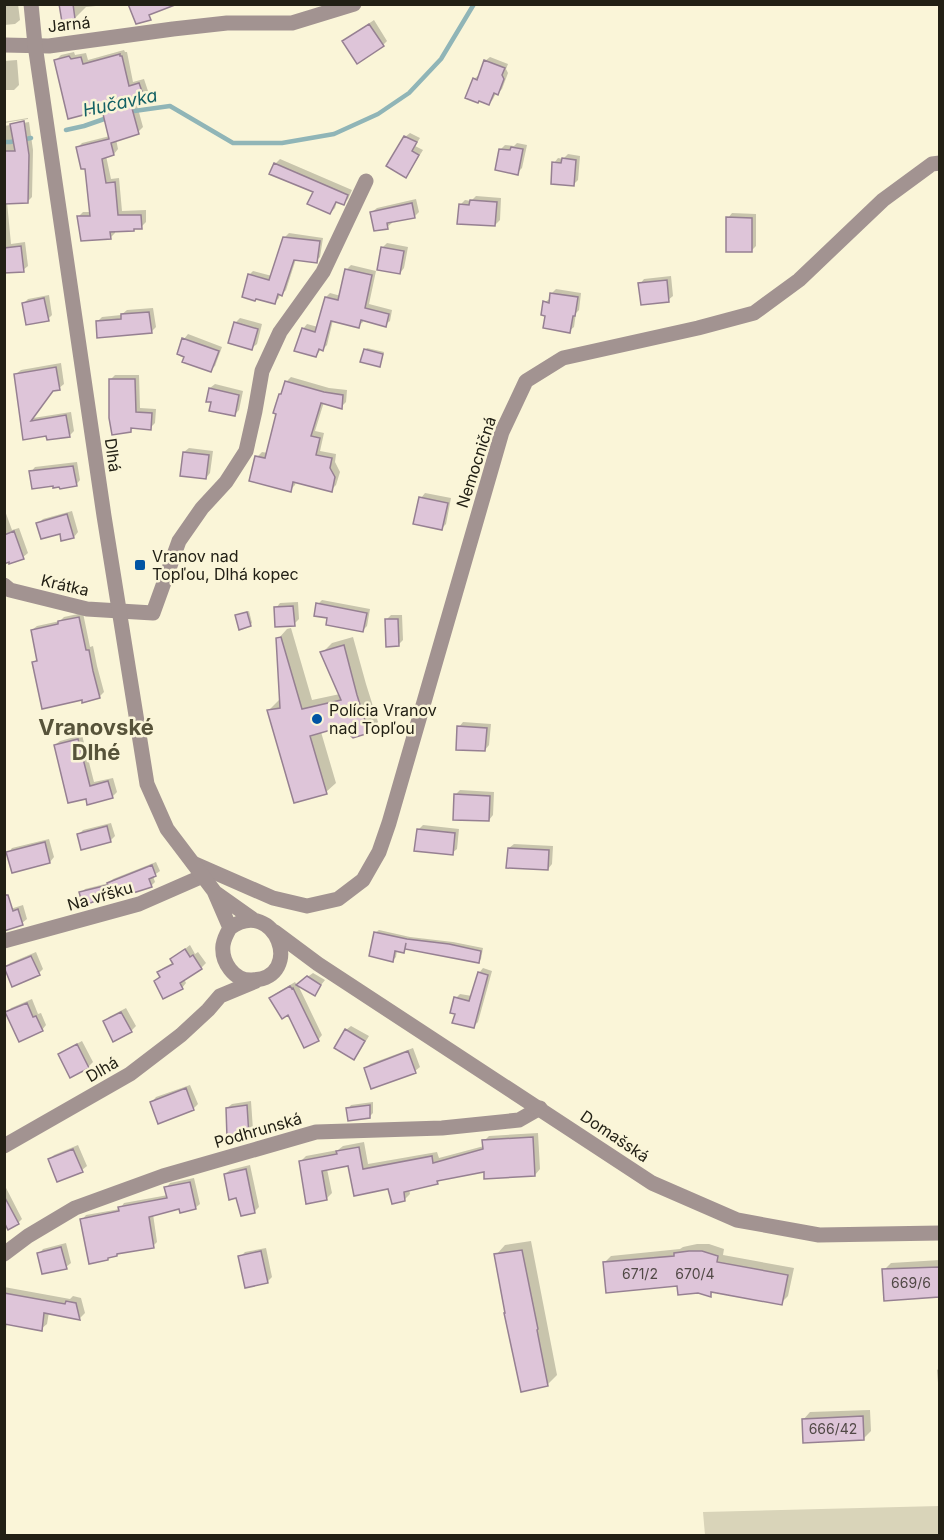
<svg xmlns="http://www.w3.org/2000/svg" width="944" height="1540" viewBox="0 0 944 1540" font-family="Inter,sans-serif">
  <rect width="100%" height="100%" fill="#faf5d8"/>
  <!-- pitch -->
  <path fill="#d9d4b9" d="M 939,1506 L 939,1535 L 705,1535 L 703,1512 Z"/>
  <!-- shadow -->
  <path fill="#0003" d="M 4,4 L 18,4 L 20,20 L 15,24 L 4,25 Z
    M 61,4 L 98,4 L 96,6 L 86,7 L 75,18 Z
    M 374,20 L 387,41 L 383,45 L 349,37 Z
    M 124,50 L 125,52 L 127,52 L 133,82 L 144,79 L 148,91 L 143,96 L 135,98 L 143,127 L 138,132 L 116,139 L 118,149 L 114,154 L 106,156 L 111,179 L 119,178 L 122,211 L 146,210 L 146,222 L 141,227 L 136,228 L 133,230 L 115,230 L 115,233 L 110,238 L 78,217 L 83,212 L 91,212 L 86,167 L 77,148 L 82,143 L 110,136 L 103,108 L 56,60 L 61,55 L 74,52 L 75,55 L 86,53 L 88,60 Z
    M 490,57 L 508,64 L 506,69 L 508,73 L 502,89 L 498,93 L 496,93 L 493,99 L 489,104 L 474,79 L 479,75 L 485,61 Z
    M 17,60 L 19,85 L 14,90 L 4,90 L 4,61 Z
    M 28,118 L 28,119 L 4,123 L 4,122 Z
    M 29,122 L 33,150 L 32,197 L 27,202 L 7,202 L 11,244 L 25,242 L 28,266 L 23,270 L 4,272 L 4,126 Z
    M 410,133 L 420,138 L 415,146 L 423,150 L 410,171 L 406,176 L 405,137 Z
    M 517,143 L 527,145 L 522,168 L 517,173 L 501,149 L 505,145 L 514,146 Z
    M 568,154 L 580,156 L 578,180 L 573,185 L 554,163 L 558,158 L 563,159 Z
    M 280,159 L 352,190 L 348,199 L 343,204 L 337,201 L 335,208 L 330,213 L 315,192 L 275,164 Z
    M 476,196 L 501,198 L 500,220 L 495,225 L 460,205 L 465,200 L 471,201 Z
    M 416,199 L 419,212 L 415,216 L 392,221 L 392,223 L 387,227 L 372,212 L 377,208 Z
    M 732,213 L 756,214 L 756,246 L 751,251 L 728,218 Z
    M 289,233 L 323,238 L 320,257 L 316,261 L 296,259 L 286,290 L 282,294 L 280,293 L 279,298 L 275,302 L 249,275 L 253,271 L 272,276 L 284,238 Z
    M 387,243 L 408,247 L 404,268 L 400,273 L 383,247 Z
    M 351,265 L 376,271 L 369,304 L 392,310 L 390,321 L 385,325 L 363,319 L 363,322 L 358,326 L 333,320 L 327,345 L 323,349 L 321,349 L 316,356 L 303,329 L 307,324 L 318,327 L 326,297 L 330,293 L 341,296 L 346,270 Z
    M 671,276 L 673,296 L 668,300 L 640,284 L 644,279 Z
    M 556,289 L 581,293 L 579,310 L 576,313 L 574,327 L 569,331 L 547,314 L 545,302 L 551,298 L 552,293 Z
    M 49,295 L 52,315 L 48,319 L 24,303 L 28,299 Z
    M 153,308 L 156,327 L 151,332 L 97,322 L 102,317 L 121,315 L 127,310 Z
    M 240,318 L 262,324 L 257,344 L 252,348 L 235,323 Z
    M 188,334 L 222,347 L 215,366 L 210,370 L 184,339 Z
    M 367,348 L 384,352 L 381,363 L 379,365 L 365,350 Z
    M 61,363 L 64,384 L 59,388 L 53,389 L 33,418 L 71,412 L 74,431 L 69,436 L 47,435 L 24,439 L 16,374 L 21,370 Z
    M 115,375 L 139,375 L 140,408 L 156,409 L 155,423 L 150,428 L 134,427 L 130,431 L 110,380 Z
    M 291,377 L 329,388 L 347,390 L 346,402 L 341,407 L 324,402 L 315,431 L 324,433 L 320,451 L 336,454 L 335,462 L 340,472 L 336,485 L 331,490 L 296,481 L 295,485 L 290,490 L 257,457 L 262,452 L 268,453 L 280,394 L 283,391 L 287,381 Z
    M 215,384 L 243,391 L 239,410 L 234,415 L 213,401 L 210,388 Z
    M 189,448 L 213,451 L 210,473 L 206,478 L 184,452 Z
    M 77,462 L 80,480 L 76,485 L 31,472 L 35,467 Z
    M 425,493 L 451,498 L 446,524 L 441,529 L 421,498 Z
    M 4,508 L 12,530 L 19,528 L 28,553 L 23,557 L 10,562 L 9,560 L 4,562 Z
    M 72,511 L 78,532 L 74,537 L 38,524 L 43,519 Z
    M 322,600 L 370,609 L 367,626 L 363,630 L 329,617 L 318,604 Z
    M 298,602 L 299,619 L 294,624 L 276,608 L 280,603 Z
    M 249,611 L 252,623 L 250,625 L 237,615 L 239,614 Z
    M 83,613 L 90,647 L 93,646 L 97,666 L 104,692 L 99,697 L 33,663 L 38,658 L 32,630 L 37,626 L 60,621 L 64,617 Z
    M 391,615 L 402,615 L 403,640 L 398,645 L 386,620 Z
    M 291,628 L 312,700 L 340,694 L 322,653 L 332,643 L 353,637 L 366,684 L 378,722 L 368,732 L 342,725 L 321,732 L 336,783 L 326,792 L 269,710 L 279,700 L 281,700 L 278,639 L 287,629 Z
    M 463,722 L 491,724 L 489,745 L 485,750 L 459,727 Z
    M 82,735 L 94,782 L 113,778 L 117,792 L 112,797 L 88,803 L 55,745 L 60,741 Z
    M 460,790 L 494,792 L 493,815 L 489,820 L 455,795 Z
    M 111,823 L 115,836 L 110,841 L 78,835 L 83,830 Z
    M 423,825 L 459,829 L 457,849 L 452,853 L 418,830 Z
    M 49,839 L 54,857 L 50,862 L 8,853 L 12,848 Z
    M 514,844 L 553,846 L 552,864 L 548,869 L 509,848 Z
    M 156,862 L 160,871 L 153,876 L 155,882 L 151,886 L 131,885 L 81,893 L 85,889 L 109,883 L 113,879 Z
    M 23,905 L 27,919 L 22,923 L 4,911 Z
    M 379,930 L 410,937 L 453,942 L 483,948 L 481,959 L 478,962 L 407,948 L 403,951 L 397,950 L 396,957 L 393,960 L 376,932 Z
    M 190,945 L 195,954 L 198,952 L 206,963 L 201,968 L 184,979 L 186,983 L 182,988 L 155,981 L 161,976 L 159,972 L 163,968 L 174,962 L 172,959 Z
    M 36,952 L 43,969 L 39,973 L 6,968 L 10,963 Z
    M 483,968 L 492,971 L 478,1022 L 473,1027 L 457,1012 L 456,998 L 460,994 L 472,996 L 479,973 Z
    M 313,973 L 325,980 L 314,994 L 302,981 Z
    M 295,982 L 297,985 L 298,985 L 322,1035 L 318,1040 L 271,998 L 275,994 Z
    M 32,999 L 38,1014 L 41,1013 L 46,1025 L 42,1030 L 7,1013 L 11,1008 Z
    M 126,1008 L 136,1026 L 131,1031 L 105,1022 L 109,1017 Z
    M 351,1026 L 369,1036 L 358,1054 L 354,1058 L 346,1030 Z
    M 82,1041 L 93,1062 L 88,1067 L 60,1054 L 65,1050 Z
    M 413,1048 L 420,1067 L 415,1071 L 366,1069 L 370,1064 Z
    M 190,1085 L 198,1104 L 193,1109 L 152,1102 L 156,1097 Z
    M 251,1101 L 253,1130 L 248,1135 L 227,1108 L 232,1104 Z
    M 373,1102 L 373,1113 L 370,1116 L 348,1109 L 351,1105 Z
    M 538,1133 L 540,1169 L 535,1175 L 485,1170 L 441,1179 L 437,1183 L 409,1189 L 410,1194 L 405,1199 L 389,1187 L 349,1164 L 327,1169 L 332,1193 L 326,1199 L 300,1162 L 306,1156 L 338,1150 L 343,1146 L 364,1142 L 368,1164 L 437,1152 L 439,1158 L 484,1146 L 484,1141 L 489,1136 Z
    M 78,1145 L 87,1166 L 82,1170 L 50,1159 L 54,1155 Z
    M 250,1165 L 259,1207 L 255,1211 L 242,1214 L 237,1197 L 225,1174 L 230,1170 Z
    M 194,1178 L 200,1204 L 195,1208 L 180,1208 L 153,1214 L 157,1242 L 153,1246 L 119,1252 L 116,1255 L 82,1220 L 86,1215 L 120,1209 L 124,1203 L 168,1195 L 166,1188 L 170,1183 Z
    M 4,1184 L 22,1219 L 18,1223 L 9,1228 L 4,1219 Z
    M 531,1241 L 557,1375 L 547,1385 L 496,1255 L 505,1245 Z
    M 66,1243 L 71,1263 L 66,1267 L 39,1254 L 43,1249 Z
    M 697,1244 L 709,1244 L 724,1249 L 723,1255 L 794,1268 L 788,1296 L 781,1303 L 714,1291 L 710,1295 L 678,1284 L 604,1263 L 611,1256 L 680,1249 L 683,1247 Z
    M 266,1248 L 272,1277 L 267,1282 L 240,1257 L 245,1252 Z
    M 940,1260 L 940,1296 L 885,1299 L 884,1270 L 891,1263 Z
    M 4,1287 L 70,1299 L 73,1296 L 81,1298 L 85,1313 L 79,1319 L 49,1312 L 47,1324 L 41,1329 L 7,1323 L 4,1342 Z
    M 940,1368 L 940,1409 L 937,1370 Z
    M 870,1410 L 871,1431 L 864,1438 L 803,1420 L 810,1412 Z"/>
  <g fill="none" stroke-linecap="round" stroke-linejoin="round">
    <!-- stream -->
    <path stroke="#90b5b7" stroke-width="4.5" d="M 127,112 L 170,106 L 233,143 L 282,143 L 334,134 L 378,114 L 409,93 L 441,59 L 474,4
      M 66,130 L 84,126 L 107,118
      M 4,142 L 10,142 L 31,138"/>
  </g>
  <!-- building -->
  <path fill="#dec5d9" stroke="#968092" stroke-width="1.5" d="M 59,4 L 73,4 L 75,19 L 62,22 Z
    M 128,4 L 175,4 L 175,5 L 149,15 L 151,20 L 136,24 Z
    M 369,24 L 384,46 L 357,64 L 342,41 Z
    M 120,54 L 120,56 L 122,56 L 129,86 L 139,83 L 144,97 L 130,101 L 139,134 L 111,143 L 114,155 L 102,159 L 106,183 L 115,182 L 118,215 L 141,215 L 142,229 L 134,229 L 134,231 L 110,232 L 111,239 L 81,241 L 77,216 L 90,216 L 85,169 L 81,169 L 76,147 L 109,139 L 102,110 L 68,119 L 54,60 L 69,56 L 71,59 L 81,57 L 83,64 Z
    M 484,60 L 505,68 L 502,75 L 504,79 L 498,95 L 494,93 L 489,105 L 479,101 L 478,103 L 465,98 L 473,78 L 477,80 Z
    M 24,121 L 29,155 L 28,203 L 4,204 L 4,151 L 15,151 L 10,124 Z
    M 404,136 L 417,142 L 412,151 L 419,155 L 406,178 L 386,166 Z
    M 511,147 L 523,149 L 518,175 L 495,170 L 499,149 L 510,150 Z
    M 562,158 L 576,160 L 574,186 L 551,184 L 552,162 L 561,163 Z
    M 274,163 L 348,195 L 344,205 L 336,202 L 330,214 L 307,204 L 313,192 L 269,174 Z
    M 470,200 L 497,202 L 495,226 L 457,224 L 459,204 L 469,205 Z
    M 412,203 L 415,218 L 387,223 L 388,229 L 374,231 L 370,212 Z
    M 726,217 L 752,218 L 752,252 L 726,252 Z
    M 283,237 L 320,241 L 317,263 L 294,260 L 282,296 L 278,294 L 275,304 L 256,299 L 255,301 L 242,297 L 248,274 L 269,280 Z
    M 21,246 L 24,272 L 4,273 L 4,248 Z
    M 381,247 L 404,251 L 400,274 L 377,270 Z
    M 345,269 L 372,275 L 365,308 L 389,314 L 386,327 L 361,320 L 359,328 L 331,321 L 323,351 L 319,349 L 316,357 L 294,351 L 302,328 L 315,332 L 325,297 L 338,300 Z
    M 667,280 L 669,302 L 641,305 L 638,283 Z
    M 550,293 L 578,297 L 575,316 L 573,316 L 570,333 L 543,328 L 545,316 L 541,315 L 543,301 L 549,303 Z
    M 44,298 L 49,321 L 26,325 L 22,303 Z
    M 149,312 L 152,333 L 97,338 L 96,321 L 121,319 L 121,314 Z
    M 234,322 L 258,329 L 252,350 L 228,343 Z
    M 182,338 L 219,351 L 211,372 L 182,362 L 184,357 L 177,354 Z
    M 364,349 L 383,354 L 380,367 L 360,362 Z
    M 56,367 L 60,390 L 53,391 L 31,421 L 66,415 L 70,437 L 47,440 L 46,436 L 23,440 L 14,374 Z
    M 109,379 L 135,379 L 136,412 L 152,413 L 151,430 L 131,428 L 131,432 L 112,435 L 109,418 Z
    M 285,381 L 324,392 L 343,395 L 342,409 L 321,403 L 311,436 L 320,438 L 316,455 L 332,458 L 330,468 L 335,477 L 332,492 L 293,482 L 291,492 L 249,481 L 255,456 L 265,458 L 276,414 L 273,413 L 279,394 L 281,394 Z
    M 209,388 L 239,395 L 235,416 L 209,411 L 211,402 L 206,402 Z
    M 183,452 L 209,455 L 206,479 L 180,476 Z
    M 73,466 L 77,486 L 60,489 L 59,487 L 53,488 L 53,486 L 32,489 L 29,471 Z
    M 419,497 L 448,503 L 442,530 L 413,524 Z
    M 67,514 L 74,538 L 61,541 L 60,534 L 41,539 L 36,523 Z
    M 14,531 L 24,559 L 9,564 L 9,562 L 4,564 L 4,535 Z
    M 316,603 L 367,613 L 363,632 L 326,625 L 327,618 L 314,616 Z
    M 293,606 L 295,626 L 275,627 L 274,607 Z
    M 247,612 L 251,626 L 239,630 L 235,615 Z
    M 79,617 L 86,650 L 89,650 L 93,671 L 100,698 L 82,703 L 82,700 L 42,709 L 32,662 L 37,661 L 31,630 L 58,624 L 58,621 Z
    M 385,619 L 398,619 L 399,646 L 386,647 Z
    M 281,637 L 302,709 L 341,700 L 320,652 L 344,645 L 357,695 L 369,733 L 353,738 L 341,727 L 310,736 L 327,794 L 294,803 L 267,710 L 280,708 L 276,638 Z
    M 457,726 L 487,728 L 485,751 L 456,750 Z
    M 78,739 L 90,786 L 108,781 L 113,798 L 87,805 L 86,799 L 68,803 L 54,745 Z
    M 454,794 L 490,796 L 489,821 L 453,820 Z
    M 107,826 L 111,842 L 81,850 L 77,834 Z
    M 417,829 L 455,833 L 453,855 L 414,851 Z
    M 45,842 L 50,863 L 12,873 L 6,852 Z
    M 508,848 L 549,850 L 548,870 L 506,868 Z
    M 152,865 L 156,876 L 149,879 L 152,887 L 133,893 L 130,887 L 83,906 L 79,892 L 108,885 L 107,883 Z
    M 4,895 L 8,895 L 13,911 L 18,909 L 23,925 L 4,931 Z
    M 374,932 L 407,939 L 449,944 L 481,951 L 479,963 L 405,949 L 406,943 L 404,953 L 395,951 L 393,962 L 369,956 Z
    M 185,949 L 190,957 L 193,955 L 202,969 L 180,983 L 183,989 L 163,999 L 154,981 L 160,977 L 157,972 L 173,964 L 170,959 Z
    M 31,956 L 40,975 L 12,987 L 4,967 Z
    M 478,972 L 488,975 L 474,1028 L 452,1023 L 455,1014 L 450,1013 L 454,997 L 469,1001 Z
    M 307,976 L 321,985 L 315,996 L 296,985 Z
    M 290,986 L 292,989 L 293,988 L 319,1041 L 304,1048 L 288,1015 L 282,1019 L 269,998 Z
    M 27,1003 L 33,1017 L 36,1016 L 43,1031 L 19,1042 L 5,1012 Z
    M 121,1012 L 132,1032 L 113,1042 L 103,1021 Z
    M 345,1029 L 365,1041 L 354,1060 L 334,1048 Z
    M 77,1044 L 89,1068 L 70,1078 L 58,1054 Z
    M 408,1051 L 416,1073 L 371,1089 L 364,1068 Z
    M 186,1088 L 194,1110 L 158,1124 L 150,1102 Z
    M 247,1105 L 249,1136 L 227,1138 L 226,1108 Z
    M 370,1105 L 370,1118 L 348,1121 L 346,1108 Z
    M 533,1137 L 535,1176 L 484,1179 L 484,1172 L 437,1181 L 438,1184 L 404,1192 L 405,1201 L 392,1204 L 388,1189 L 354,1196 L 348,1166 L 322,1171 L 327,1200 L 306,1204 L 299,1161 L 337,1154 L 336,1151 L 359,1147 L 363,1169 L 432,1156 L 433,1163 L 483,1149 L 482,1140 Z
    M 73,1149 L 83,1172 L 57,1182 L 48,1159 Z
    M 246,1169 L 255,1213 L 241,1216 L 236,1198 L 229,1200 L 224,1174 Z
    M 190,1182 L 196,1209 L 180,1213 L 179,1209 L 149,1217 L 154,1248 L 117,1254 L 117,1256 L 108,1258 L 108,1260 L 89,1264 L 80,1219 L 119,1211 L 118,1207 L 167,1198 L 164,1187 Z
    M 4,1196 L 19,1224 L 8,1230 L 4,1222 Z
    M 61,1247 L 67,1269 L 42,1274 L 37,1253 Z
    M 522,1250 L 538,1329 L 537,1330 L 548,1386 L 521,1392 L 504,1313 L 505,1313 L 494,1254 Z
    M 261,1251 L 268,1283 L 245,1288 L 238,1256 Z
    M 689,1251 L 702,1251 L 718,1256 L 717,1262 L 788,1275 L 782,1305 L 711,1292 L 711,1297 L 698,1293 L 678,1295 L 677,1286 L 606,1293 L 603,1262 L 674,1256 L 674,1253 Z
    M 939,1267 L 939,1297 L 884,1301 L 882,1269 Z
    M 4,1293 L 65,1304 L 66,1301 L 76,1303 L 80,1320 L 44,1313 L 42,1331 L 4,1324 Z
    M 863,1416 L 864,1440 L 803,1443 L 802,1419 Z"/>
  <g fill="none" stroke-linecap="round" stroke-linejoin="round">
    <!-- minor -->
    <path stroke="#a29391" stroke-width="15" d="M 4,45 L 49,46 L 173,29 L 227,23 L 292,23 L 354,4
      M 4,585 L 10,590 L 87,609 L 153,613 L 179,541 L 202,508 L 226,482 L 246,451 L 255,411 L 262,371 L 280,332 L 323,272 L 366,181
      M 193,863 L 273,898 L 307,906 L 338,899 L 363,880 L 379,852 L 389,823 L 502,432 L 526,381 L 563,358 L 698,328 L 754,313 L 799,280 L 883,200 L 932,164 L 940,163
      M 4,941 L 139,904 L 203,876
      M 4,1254 L 28,1236 L 75,1208 L 163,1176 L 316,1132 L 442,1128 L 519,1120 L 540,1108"/>
    <!-- tertiary -->
    <path stroke="#a29391" stroke-width="15" d="M 31,4 L 35,45 L 104,516 L 147,784 L 167,829 L 214,891 L 230,928 C 227,933 224,939 223,945 C 221,962 234,981 252,980 C 306,978 275,895 230,928
      M 216,893 L 254,920
      M 275,932 L 318,964 L 652,1183 L 737,1220 L 819,1235 L 940,1233
      M 4,1146 L 130,1074 L 181,1035 L 208,1010 L 220,996 L 256,981"/>
  </g>
  <!-- markers -->
  <g fill="#0154a3" stroke="#faf5d8" stroke-width="2">
    <rect x="134" y="559" width="12" height="12" rx="3"/>
    <circle cx="317" cy="719" r="6"/>
  </g>
  <g text-anchor="middle" stroke-width="5" stroke-linejoin="round" paint-order="stroke">
    <!-- number labels -->
    <g font-size="14" fill="#514946">
      <text x="640" y="1279">671/2</text>
      <text x="695" y="1279">670/4</text>
      <text x="911" y="1288">669/6</text>
      <text x="833" y="1434">666/42</text>
    </g>
    <!-- street labels -->
    <g font-size="16" fill="#222015" stroke="#faf5d8">
      <text transform="translate(69 24) rotate(-6)" y="6">Jarná</text>
      <text transform="translate(113 455) rotate(82)" y="6">Dlhá</text>
      <text transform="translate(476 462) rotate(-72)" y="6">Nemocničná</text>
      <text transform="translate(65 585) rotate(13)" y="6">Krátka</text>
      <text transform="translate(100 896) rotate(-16)" y="6">Na vŕšku</text>
      <text transform="translate(102 1069) rotate(-30)" y="6">Dlhá</text>
      <text transform="translate(258 1130) rotate(-16)" y="6">Podhrunská</text>
      <text transform="translate(615 1136) rotate(34)" y="6">Domašská</text>
    </g>
    <!-- poi labels -->
    <g font-size="16" fill="#222015" stroke="#faf5d8" text-anchor="start">
      <text x="152" y="562">Vranov nad<tspan x="152" dy="18">Topľou, Dlhá kopec</tspan></text>
      <text x="329" y="716">Polícia Vranov<tspan x="329" dy="18">nad Topľou</tspan></text>
    </g>
    <!-- water labels -->
    <g font-size="18" font-style="italic" fill="#136064" stroke="#faf5d8">
      <text transform="translate(120 103) rotate(-12)" y="6">Hučavka</text>
    </g>
    <!-- district labels -->
    <g font-size="22" font-weight="bold" fill="#57533a" stroke="#faf5d8">
      <text x="96" y="735">Vranovské<tspan x="96" dy="25">Dlhé</tspan></text>
    </g>
  </g>
  <!-- border -->
  <rect width="944" height="1540" fill="none" stroke="#222015" stroke-width="12"/>
</svg>
